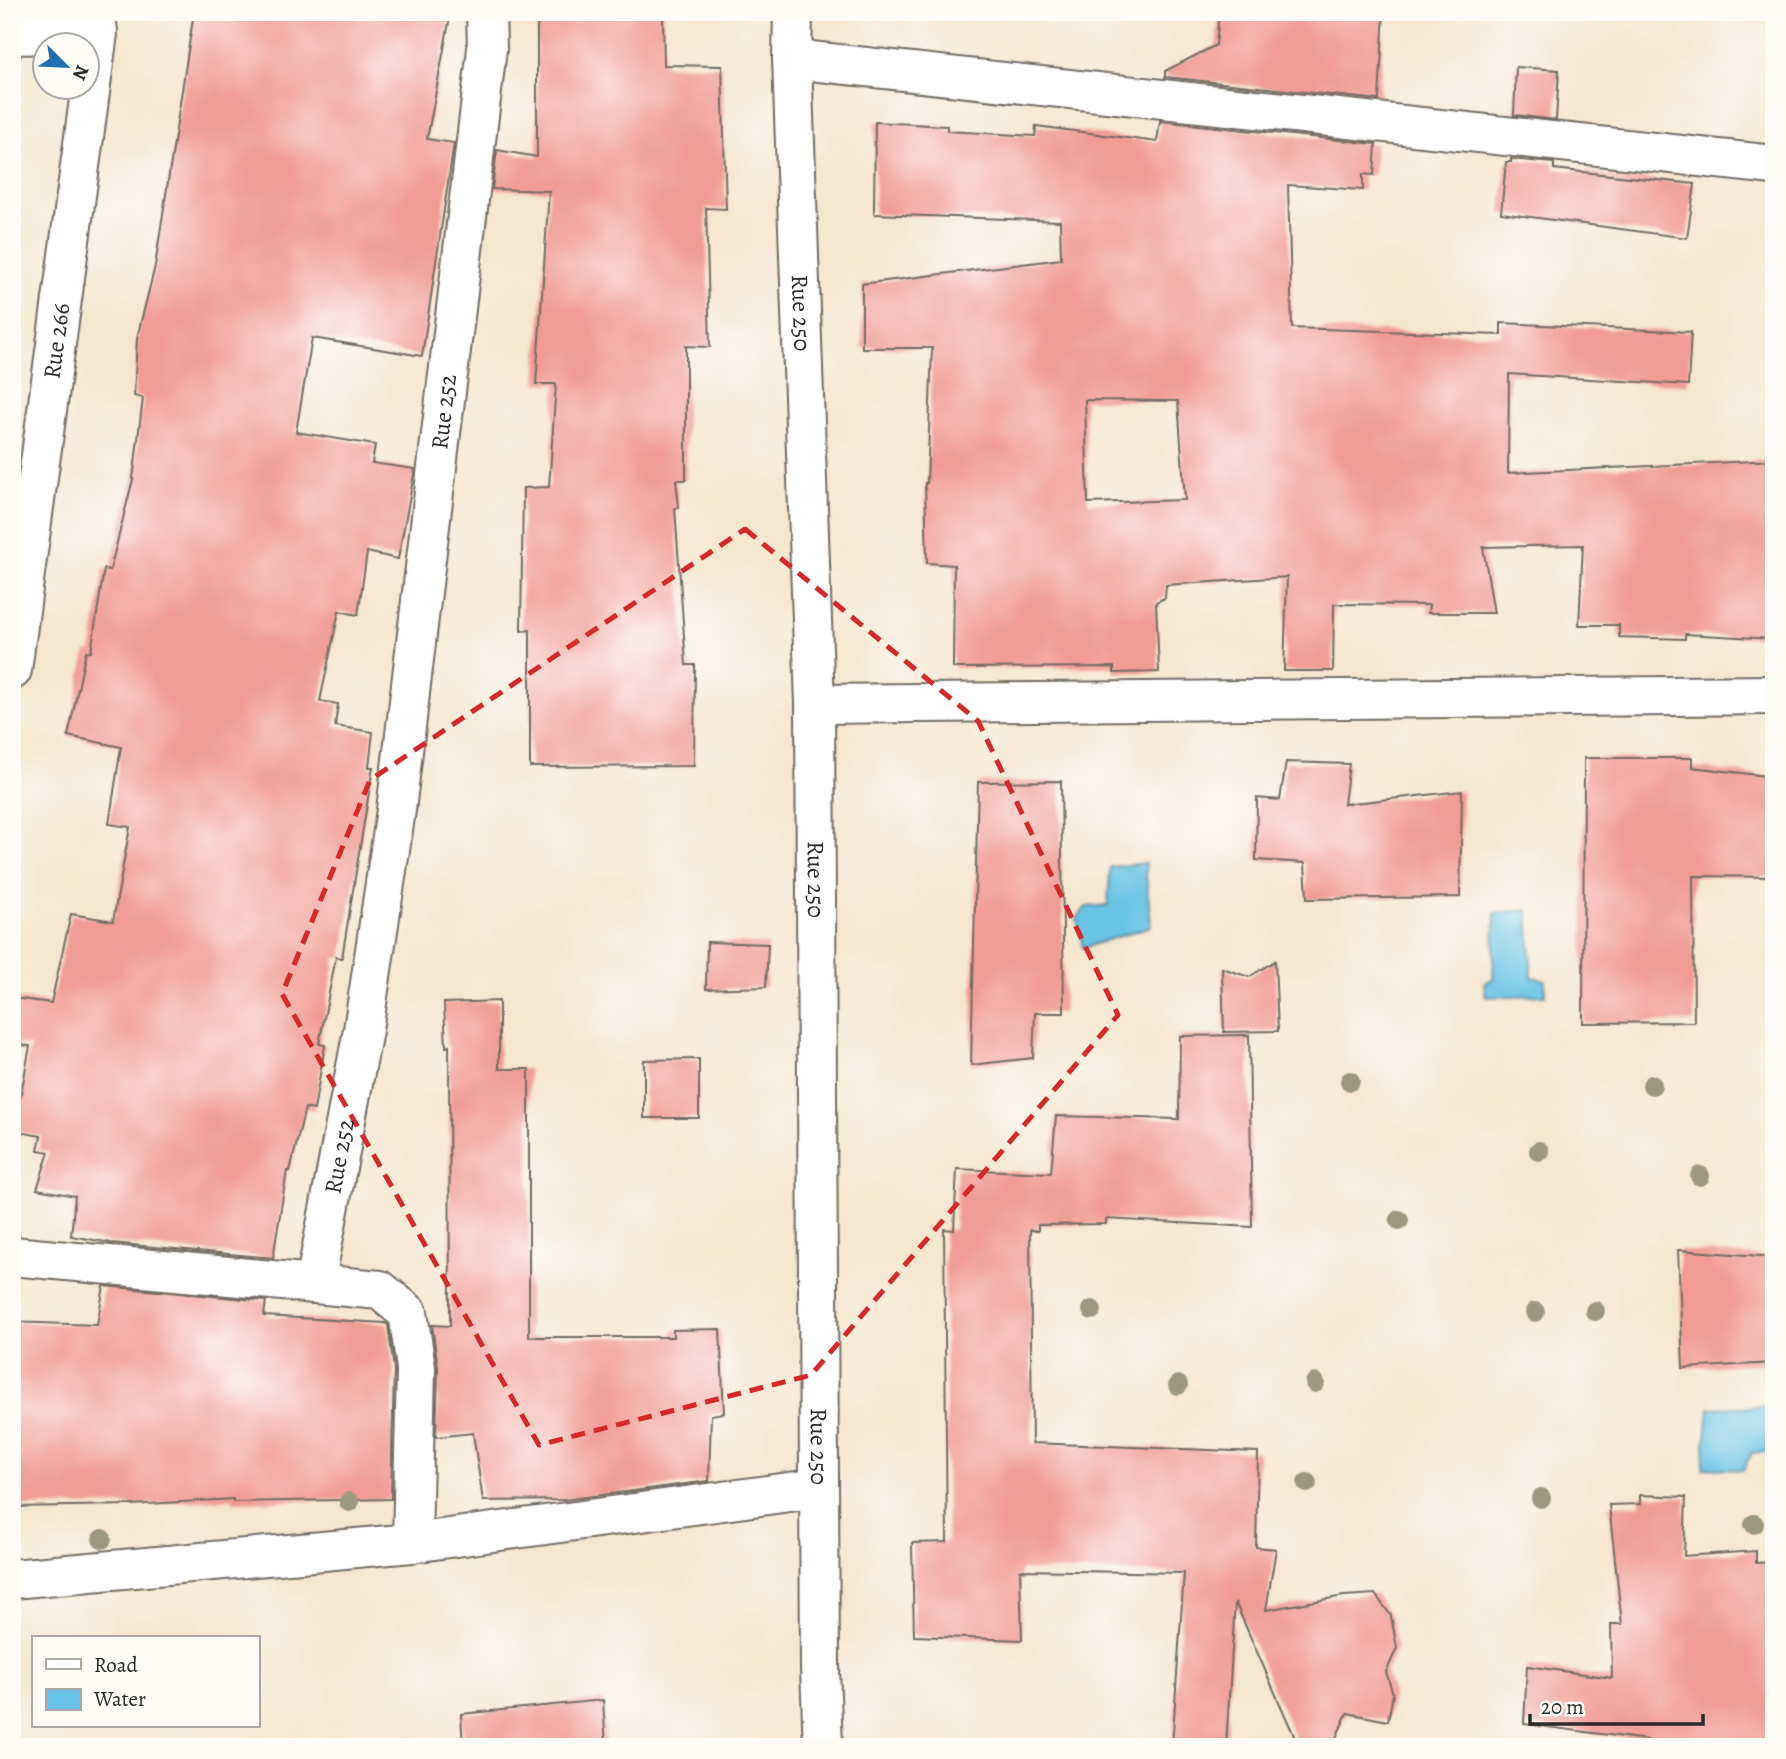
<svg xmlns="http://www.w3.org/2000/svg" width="1786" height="1759" viewBox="0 0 1786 1759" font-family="Alegreya,serif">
  <rect width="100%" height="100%" fill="#fdfcf7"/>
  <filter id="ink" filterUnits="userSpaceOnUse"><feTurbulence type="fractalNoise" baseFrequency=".0143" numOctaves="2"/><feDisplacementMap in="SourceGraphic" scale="14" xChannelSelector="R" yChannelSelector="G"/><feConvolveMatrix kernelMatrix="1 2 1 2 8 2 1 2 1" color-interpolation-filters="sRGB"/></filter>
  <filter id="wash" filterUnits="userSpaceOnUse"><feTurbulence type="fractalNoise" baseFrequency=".00686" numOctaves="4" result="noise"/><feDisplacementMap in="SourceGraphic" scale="28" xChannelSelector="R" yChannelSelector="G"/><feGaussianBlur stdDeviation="1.57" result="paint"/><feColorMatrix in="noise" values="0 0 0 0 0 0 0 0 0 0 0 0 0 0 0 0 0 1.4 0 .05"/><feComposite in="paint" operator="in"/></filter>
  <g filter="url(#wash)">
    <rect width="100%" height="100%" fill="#f5e6cf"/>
    <!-- water -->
    <path fill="#67c3e5" stroke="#497788" stroke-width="2" d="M 1145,863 L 1151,926 L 1083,948 L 1077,919 L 1086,907 L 1108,905 L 1110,867 Z
      M 1528,910 L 1532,977 L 1545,980 L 1545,995 L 1486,997 L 1484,983 L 1493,979 L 1495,913 Z
      M 1774,1406 L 1774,1452 L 1752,1453 L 1743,1470 L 1703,1468 L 1709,1408 Z"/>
    <g id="blocks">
      <!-- building -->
      <path fill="#f19b95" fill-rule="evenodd" d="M 194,12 L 451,12 L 427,139 L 454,143 L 422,356 L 312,338 L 296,432 L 375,445 L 372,463 L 415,469 L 398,559 L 367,552 L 358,615 L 339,611 L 320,701 L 338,704 L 335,726 L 373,732 L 369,767 L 373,767 L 342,958 L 336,957 L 319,1044 L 325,1045 L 314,1110 L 305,1108 L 290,1171 L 287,1171 L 273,1258 L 111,1243 L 71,1236 L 75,1196 L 37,1189 L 49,1152 L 38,1150 L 41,1136 L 14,1131 L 30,1046 L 12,1044 L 12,998 L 51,1003 L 71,914 L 113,921 L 130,827 L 109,824 L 121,747 L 68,736 L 86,651 L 91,652 L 104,569 L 110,570 L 133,479 L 143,398 L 134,396 L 137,338 L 155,266 Z
        M 537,12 L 663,12 L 664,65 L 722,66 L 726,209 L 706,208 L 710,347 L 686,346 L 686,480 L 676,480 L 679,508 L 675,508 L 686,665 L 695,665 L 694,766 L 530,767 L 530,630 L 521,631 L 523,488 L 549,487 L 556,384 L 536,384 L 549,191 L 492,189 L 497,150 L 537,157 Z
        M 1219,12 L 1384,12 L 1379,100 L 1165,77 L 1165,71 L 1216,45 Z
        M 1516,67 L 1559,70 L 1556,120 L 1514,115 Z
        M 1160,121 L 1376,144 L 1374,175 L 1363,174 L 1363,190 L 1288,185 L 1292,328 L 1501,335 L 1501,323 L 1691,332 L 1688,385 L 1509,374 L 1508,473 L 1774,460 L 1774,639 L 1685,634 L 1685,639 L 1619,637 L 1619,625 L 1579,625 L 1583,545 L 1483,547 L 1494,613 L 1428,613 L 1429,605 L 1334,604 L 1333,671 L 1284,671 L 1287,577 L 1166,585 L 1165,598 L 1156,602 L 1159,672 L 1114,673 L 1114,667 L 953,668 L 954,565 L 927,563 L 925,483 L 927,483 L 932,348 L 862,348 L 862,284 L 1061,259 L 1060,221 L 874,214 L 875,122 L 947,126 L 947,131 L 1035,136 L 1036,126 L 1157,142 ZM 1085,400 L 1178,401 L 1185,500 L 1088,503 Z
        M 1511,159 L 1554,163 L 1554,169 L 1695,184 L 1687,238 L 1501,213 L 1506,162 L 1511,162 Z
        M 1584,758 L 1692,758 L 1692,767 L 1774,777 L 1774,877 L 1693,876 L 1694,1022 L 1583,1023 Z
        M 1286,762 L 1349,764 L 1344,804 L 1462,791 L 1460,897 L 1307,899 L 1305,863 L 1256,860 L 1257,798 L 1280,800 Z
        M 1061,781 L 1064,1013 L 1035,1013 L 1033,1058 L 971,1065 L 978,782 Z
        M 707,942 L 768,944 L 766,987 L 706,989 Z
        M 1275,961 L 1278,1031 L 1224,1032 L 1222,968 L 1249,977 Z
        M 499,1001 L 499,1069 L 529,1069 L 529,1337 L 673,1337 L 673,1330 L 720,1329 L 724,1413 L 711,1415 L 709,1481 L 564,1500 L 483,1501 L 473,1433 L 436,1437 L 438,1368 L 432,1325 L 450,1326 L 449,1046 L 446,1047 L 444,1003 Z
        M 1249,1035 L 1252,1227 L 1106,1219 L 1106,1224 L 1038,1225 L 1038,1231 L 1030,1230 L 1032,1443 L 1258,1452 L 1256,1547 L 1276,1549 L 1266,1610 L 1344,1596 L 1375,1594 L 1391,1616 L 1397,1648 L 1386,1672 L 1393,1694 L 1388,1721 L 1347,1713 L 1332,1747 L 1299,1747 L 1235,1602 L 1226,1747 L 1172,1747 L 1184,1573 L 1020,1570 L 1022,1640 L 914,1636 L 912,1543 L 947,1542 L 944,1229 L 954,1230 L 957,1169 L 1051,1173 L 1056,1116 L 1179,1119 L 1180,1036 Z
        M 699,1059 L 699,1118 L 644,1118 L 644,1060 Z
        M 1678,1250 L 1774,1257 L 1774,1363 L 1683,1368 Z
        M 104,1286 L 266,1301 L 264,1316 L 385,1323 L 388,1325 L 394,1369 L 391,1499 L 233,1502 L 233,1499 L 130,1505 L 12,1507 L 12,1322 L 97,1325 Z
        M 1640,1495 L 1686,1497 L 1684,1556 L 1756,1551 L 1756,1563 L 1774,1562 L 1774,1747 L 1647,1747 L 1647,1740 L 1524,1724 L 1527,1666 L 1612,1678 L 1611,1624 L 1622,1624 L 1609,1505 L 1640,1504 Z
        M 603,1700 L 606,1747 L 463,1747 L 461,1714 Z"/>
    </g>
  </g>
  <g filter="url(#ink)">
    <use href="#blocks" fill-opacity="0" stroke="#726c64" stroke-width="2"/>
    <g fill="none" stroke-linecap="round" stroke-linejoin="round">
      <!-- minor casing -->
      <g stroke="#726c64" stroke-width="42">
        <g id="minor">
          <path d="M 12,35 L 98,33"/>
          <path d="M 792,59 L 1774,165"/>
          <path id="s1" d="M 12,670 L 98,33 L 96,12"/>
          <path d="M 815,704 L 1774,695"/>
          <path d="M 12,1256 L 380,1290 L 408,1313 L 416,1368 L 412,1543"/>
          <path id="s2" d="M 315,1284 L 363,1030 L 396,810 L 487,49 L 486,12"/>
          <path d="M 12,1579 L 412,1543 L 819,1488"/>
        </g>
      </g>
      <!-- tertiary casing -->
      <g stroke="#726c64" stroke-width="42">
        <g id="tertiary">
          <path id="s3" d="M 793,12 L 792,59 L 815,704 L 820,1669 L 823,1747"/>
        </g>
      </g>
      <!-- minor -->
      <use href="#minor" stroke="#fff" stroke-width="38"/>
      <!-- tertiary -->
      <use href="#tertiary" stroke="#fff" stroke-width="38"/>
    </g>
    <!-- trees -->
    <g fill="#9c987f">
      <circle cx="1350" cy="1081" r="10"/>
      <circle cx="1652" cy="1085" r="10"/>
      <circle cx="1539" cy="1151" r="10"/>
      <circle cx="1700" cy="1176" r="10"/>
      <circle cx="1399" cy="1220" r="10"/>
      <circle cx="1092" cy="1310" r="10"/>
      <circle cx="1595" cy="1311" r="10"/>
      <circle cx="1535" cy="1312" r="10"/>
      <circle cx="1315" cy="1383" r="10"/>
      <circle cx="1178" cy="1385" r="10"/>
      <circle cx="1307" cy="1483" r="10"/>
      <circle cx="1541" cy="1498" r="10"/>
      <circle cx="349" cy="1502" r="10"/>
      <circle cx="1754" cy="1524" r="10"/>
      <circle cx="102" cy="1539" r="10"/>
    </g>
  </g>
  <!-- marked area -->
  <path fill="none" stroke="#d62828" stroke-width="5" stroke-dasharray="14 9" stroke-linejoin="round" d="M 745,529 L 978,721 L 1118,1015 L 811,1375 L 539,1445 L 282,994 L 370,780 Z"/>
  <g text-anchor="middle" stroke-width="5" stroke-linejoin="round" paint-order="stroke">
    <!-- street labels -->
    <g font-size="24" fill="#2b2b2b" stroke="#fdfcf7">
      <text dy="8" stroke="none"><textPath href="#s3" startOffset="301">Rue 250</textPath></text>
      <text dy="8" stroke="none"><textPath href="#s1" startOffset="332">Rue 266</textPath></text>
      <text dy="8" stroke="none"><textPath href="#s2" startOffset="882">Rue 252</textPath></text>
      <text dy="8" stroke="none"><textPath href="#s3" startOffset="868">Rue 250</textPath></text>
      <text dy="8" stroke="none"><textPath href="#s2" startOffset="130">Rue 252</textPath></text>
      <text dy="8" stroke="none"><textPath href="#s3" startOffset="1435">Rue 250</textPath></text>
    </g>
  </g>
  <!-- margin -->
  <rect width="1786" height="1759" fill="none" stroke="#fdfcf7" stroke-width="42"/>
  <!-- legend -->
  <rect x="32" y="1636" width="228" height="91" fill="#fdfcf7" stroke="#a9a8a5" stroke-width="2"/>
  <rect x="46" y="1659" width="35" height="10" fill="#ffffff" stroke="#a9a8a5" stroke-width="2"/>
  <text x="94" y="1672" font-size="21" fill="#2b2b2b">Road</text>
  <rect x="46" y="1689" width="35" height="21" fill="#67c3e5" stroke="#a9a8a5" stroke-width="2"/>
  <text x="94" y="1706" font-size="21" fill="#2b2b2b">Water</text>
  <!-- north arrow -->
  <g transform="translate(66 66) rotate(114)"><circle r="33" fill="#fdfcf7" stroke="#a9a8a5" stroke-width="2"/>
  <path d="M0-5L12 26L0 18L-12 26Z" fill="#1f6fb2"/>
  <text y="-10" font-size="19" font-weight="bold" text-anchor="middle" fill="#2b2b2b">N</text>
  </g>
  <!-- scale -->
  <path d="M1530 1714v10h173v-10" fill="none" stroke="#2b2b2b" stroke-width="3.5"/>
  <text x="1541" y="1714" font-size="21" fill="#2b2b2b" stroke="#fdfcf7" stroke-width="5" paint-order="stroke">20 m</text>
</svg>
